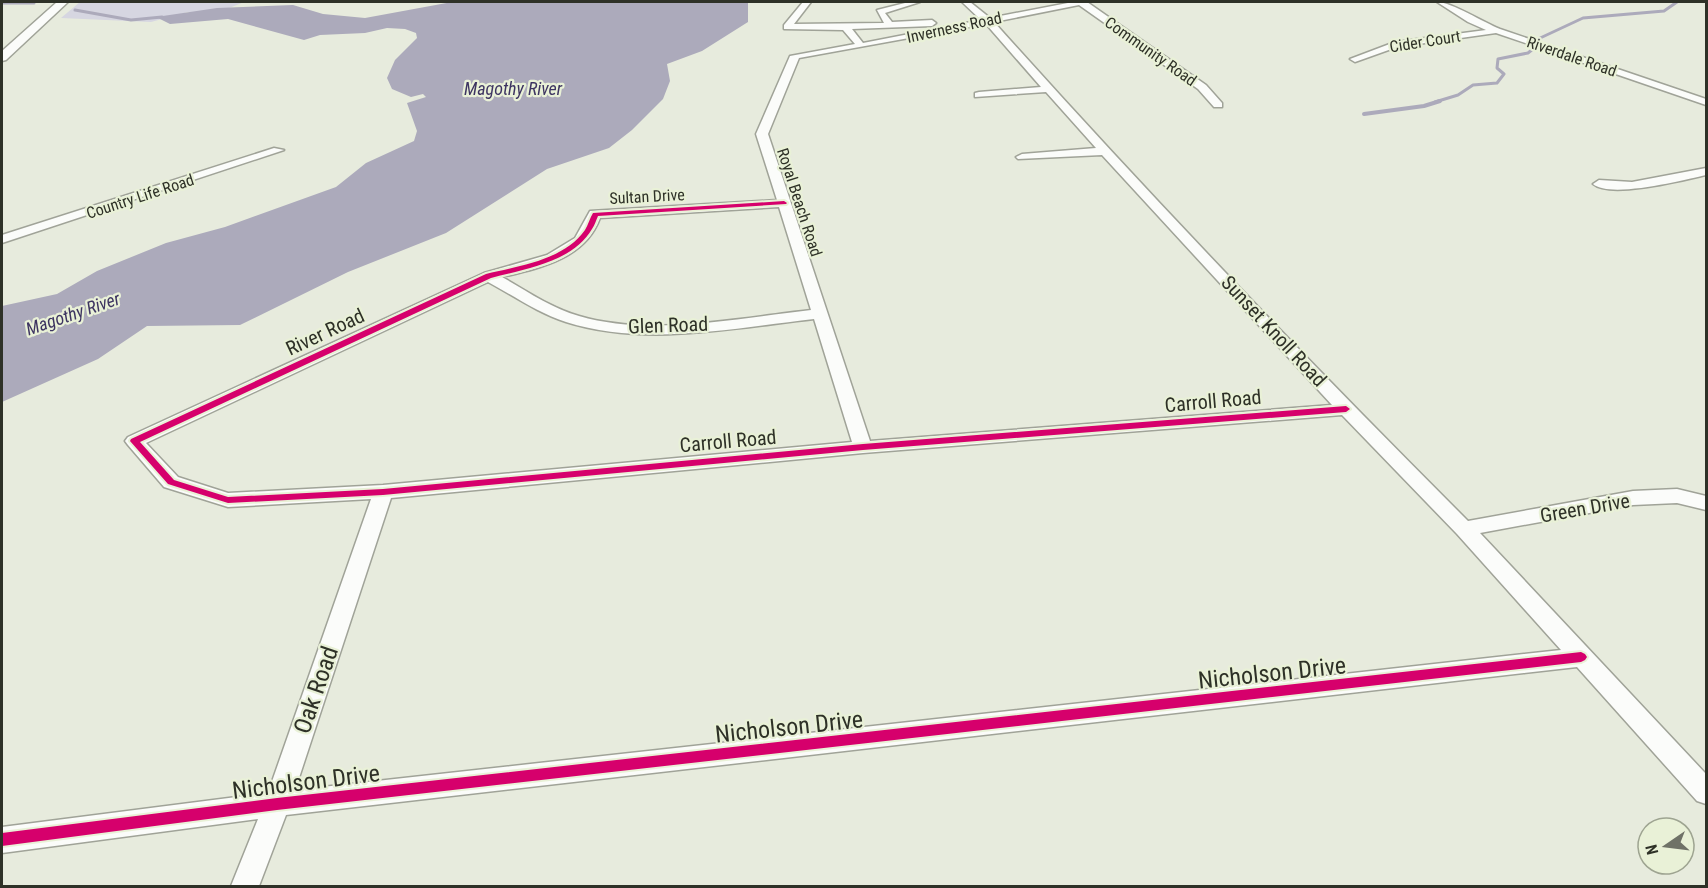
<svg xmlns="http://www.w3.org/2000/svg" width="1708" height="888" viewBox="0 0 1708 888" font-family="'Roboto Condensed',sans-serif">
  <rect width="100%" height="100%" fill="#e7ebdd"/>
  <!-- green -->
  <path fill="#d6d6e1" d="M 80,2 L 244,2 L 217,13 L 188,12 L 151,22 L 61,18 Z"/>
  <!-- water -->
  <path fill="#acaabb" d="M 452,2 L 748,2 L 748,22 L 702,51 L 667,64 L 670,81 L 663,99 L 632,130 L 609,148 L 547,169 L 446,233 L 348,272 L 240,325 L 147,326 L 98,359 L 2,402 L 2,306 L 57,294 L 97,271 L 166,243 L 225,227 L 336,187 L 366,163 L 414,141 L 417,131 L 407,103 L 426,97 L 423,94 L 411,97 L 392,89 L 387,78 L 395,60 L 417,38 L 416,33 L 405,29 L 387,28 L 365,33 L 320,35 L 304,40 L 228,19 L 170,24 L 156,17 L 217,8 L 293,5 L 323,14 L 365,18 Z"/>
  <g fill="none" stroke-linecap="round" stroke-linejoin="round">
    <!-- stream-far1 -->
    <path stroke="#acaabb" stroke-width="3" d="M 2,3 L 34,3
      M 75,10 L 131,20 L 162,17
      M 1538,39 L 1583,18 L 1664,11 L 1677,2
      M 1435,102 L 1458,95 L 1473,85 L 1497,83 L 1504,74 L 1497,68 L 1498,59 L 1528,53 L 1533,49"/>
    <!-- stream -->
    <path stroke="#acaabb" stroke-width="4" d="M 1364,114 L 1424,106 L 1440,101"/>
    <!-- minor casing -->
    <g stroke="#a0a398" stroke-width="3">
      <path id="minor" d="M 803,2 L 811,2 L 794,24 L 884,23 L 877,10 L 909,2 L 920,2 L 885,13 L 892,22 L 932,20 L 936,23 L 932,26 L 852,29 L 863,43 L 981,20 L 962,2 L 970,2 L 990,18 L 1073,2 L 1087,2 L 1206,85 L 1222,103 L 1222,107 L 1214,107 L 1198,89 L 1079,5 L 994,22 C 1146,192 1305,358 1468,521 L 1633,491 L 1677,489 L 1706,496 L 1706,510 L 1677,503 L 1633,505 L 1480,533 L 1706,774 L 1706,804 L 1697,801 L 1577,667 L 286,815 L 259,886 L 231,886 L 258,819 L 2,853 L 2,827 L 268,793 L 371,499 L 228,507 L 164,487 L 128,445 L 125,441 L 128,437 L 484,273 L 547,255 L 575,238 L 590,211 L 777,200 L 756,134 L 790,56 L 855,44 L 843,30 L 784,29 L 784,25 ZM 986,24 L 1041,87 L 979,92 L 975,93 L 975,97 L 1046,92 L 1096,148 L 1022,154 L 1016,157 L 1018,159 L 1102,155 L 1332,405 L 870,441 L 768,134 L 799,58 ZM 779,207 L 811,310 C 739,318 650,337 579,316 C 551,308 527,291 502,277 C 540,268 585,259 600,218 ZM 488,282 C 514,296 538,313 566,322 C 645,347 734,328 814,319 L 852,442 L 383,485 L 228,493 L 178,477 L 146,443 ZM 1342,415 L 1457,534 L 1561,650 L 295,790 L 391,498 L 863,453 Z
        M 1437,2 C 1449,1 1485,23 1500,29 L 1706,99 L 1706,105 L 1496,33 L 1397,47 L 1355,62 L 1350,59 L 1395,42 L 1486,30 L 1468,22 Z
        M 274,148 L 284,150 L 2,243 L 2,235 Z
        M 1706,168 L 1706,175 C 1684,180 1610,199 1593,184 L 1599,180 L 1632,182 Z"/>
    </g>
    <!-- secondary casing -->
    <g stroke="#a0a398" stroke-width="3">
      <path id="secondary" d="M 57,2 L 68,2 L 6,60 L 2,61 L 2,51 Z"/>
    </g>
    <!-- minor -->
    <use href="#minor" fill="#fbfcfa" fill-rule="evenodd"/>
    <!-- secondary -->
    <use href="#secondary" fill="#fbfcfa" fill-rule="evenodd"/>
    <!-- cycleway casing -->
    <g stroke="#e9f1d7" stroke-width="4">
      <path id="cycleway" d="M 784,201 L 787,203 L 786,204 L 598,216 C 596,220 595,225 592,229 C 573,262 525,269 491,278 L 140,442 L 174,480 L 228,497 L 383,489 L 863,444 L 1346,406 L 1350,409 L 1346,412 L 863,450 L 383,495 L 228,503 L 168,484 L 130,441 L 131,439 L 486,274 C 519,266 564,260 585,230 C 588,225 590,218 593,213 Z
        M 1581,652 L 1585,654 L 1587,657 L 1585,660 L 1581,662 L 277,810 L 2,846 L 2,833 L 277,798 Z"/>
    </g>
    <!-- cycleway -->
    <use href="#cycleway" fill="#d6006c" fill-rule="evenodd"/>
  </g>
  <g text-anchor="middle" stroke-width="4.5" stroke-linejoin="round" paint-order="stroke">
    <!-- far-street labels -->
    <g font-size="16" fill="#2e3127" stroke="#e9f1d7">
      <text transform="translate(954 27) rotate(-12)" y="6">Inverness Road</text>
      <text transform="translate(1425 41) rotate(-9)" y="6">Cider Court</text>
      <text transform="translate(1151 51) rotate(35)" y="6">Community Road</text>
      <text transform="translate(1572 56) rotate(19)" y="6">Riverdale Road</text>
      <text transform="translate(140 196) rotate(-18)" y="6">Country Life Road</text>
      <text transform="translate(647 196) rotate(-3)" y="6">Sultan Drive</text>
      <text transform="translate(800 202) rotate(72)" y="6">Royal Beach Road</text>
    </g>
    <!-- far-water labels -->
    <g font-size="18" font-style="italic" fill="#3d3461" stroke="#e9f1d7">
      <text x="513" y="95">Magothy River</text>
      <text transform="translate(73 314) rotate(-19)" y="6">Magothy River</text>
    </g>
    <!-- street labels -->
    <g font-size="20" fill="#2e3127" stroke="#e9f1d7">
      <text transform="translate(668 325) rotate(-2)" y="7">Glen Road</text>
      <text transform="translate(1274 331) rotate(47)" y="7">Sunset Knoll Road</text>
      <text transform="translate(325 332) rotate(-25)" y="7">River Road</text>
      <text transform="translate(1213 401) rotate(-5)" y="7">Carroll Road</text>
      <text transform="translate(728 441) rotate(-5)" y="7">Carroll Road</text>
      <text transform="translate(1585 508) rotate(-10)" y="7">Green Drive</text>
    </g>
    <!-- near-street labels -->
    <g font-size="24" fill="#2e3127" stroke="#e9f1d7">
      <text transform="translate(1272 673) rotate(-6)" y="8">Nicholson Drive</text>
      <text transform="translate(316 690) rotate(-71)" y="8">Oak Road</text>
      <text transform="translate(789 727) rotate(-6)" y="8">Nicholson Drive</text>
      <text transform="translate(306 782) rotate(-7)" y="8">Nicholson Drive</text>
    </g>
  </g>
  <!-- border -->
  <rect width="1708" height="888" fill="none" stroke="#2e3127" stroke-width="6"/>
  <!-- north arrow -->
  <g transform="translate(1666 846) rotate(256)"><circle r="28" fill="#e9f1d7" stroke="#9ea491" stroke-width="1.5"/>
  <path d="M0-4.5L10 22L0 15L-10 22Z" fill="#6f7267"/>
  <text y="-9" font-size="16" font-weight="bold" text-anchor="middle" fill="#2e3127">N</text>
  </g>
</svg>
